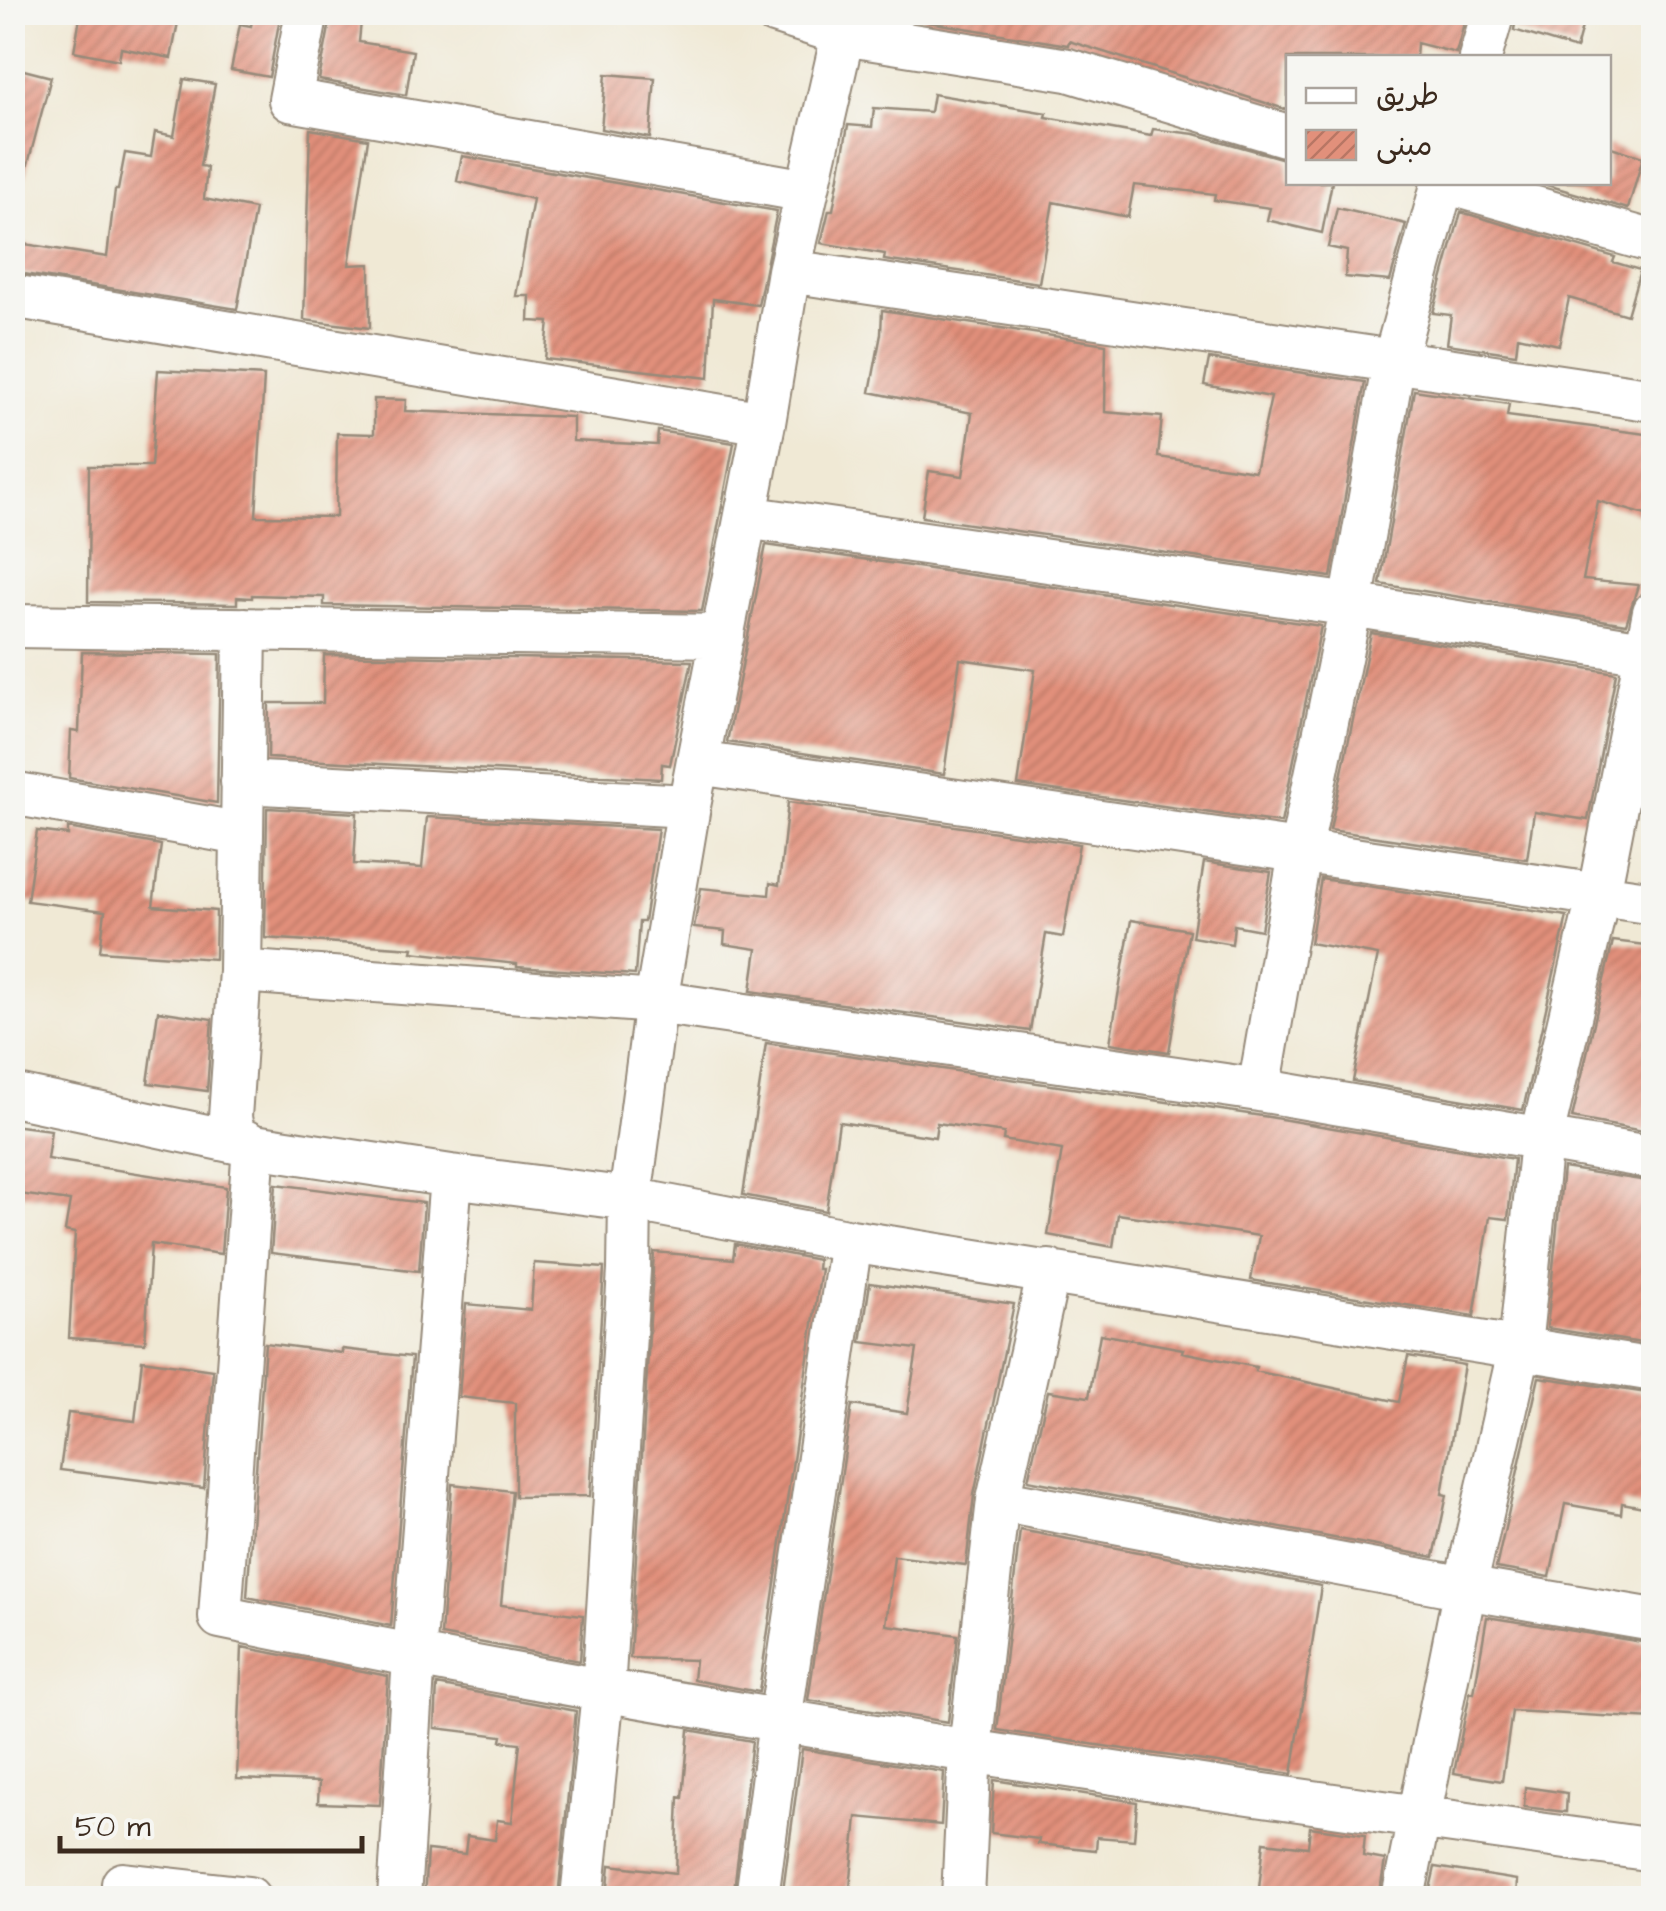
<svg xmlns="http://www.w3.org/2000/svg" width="1666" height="1911" viewBox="0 0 1666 1911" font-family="'Architects Daughter','Playpen Sans Arabic',sans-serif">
  <defs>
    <pattern id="building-hatch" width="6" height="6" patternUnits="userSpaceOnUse" patternTransform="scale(2.5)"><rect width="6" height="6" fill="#e2907b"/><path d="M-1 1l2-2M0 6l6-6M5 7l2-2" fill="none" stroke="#b87664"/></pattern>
  </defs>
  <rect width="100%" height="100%" fill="#f6f6f2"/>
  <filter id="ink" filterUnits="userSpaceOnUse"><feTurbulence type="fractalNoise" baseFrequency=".01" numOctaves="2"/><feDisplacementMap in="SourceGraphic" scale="20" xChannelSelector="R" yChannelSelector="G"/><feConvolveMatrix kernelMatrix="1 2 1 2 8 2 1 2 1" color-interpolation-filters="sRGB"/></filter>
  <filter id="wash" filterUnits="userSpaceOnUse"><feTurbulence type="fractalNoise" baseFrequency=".0048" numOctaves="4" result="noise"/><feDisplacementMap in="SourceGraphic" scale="40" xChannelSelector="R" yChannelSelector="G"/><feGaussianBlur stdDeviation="2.25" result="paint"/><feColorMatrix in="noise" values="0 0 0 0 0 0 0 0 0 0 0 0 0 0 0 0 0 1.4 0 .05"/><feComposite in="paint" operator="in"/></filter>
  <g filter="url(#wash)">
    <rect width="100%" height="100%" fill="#f0e9d5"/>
    <g id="blocks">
      <!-- building -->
      <path fill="url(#building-hatch)" d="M 81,12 L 180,12 L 171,58 L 121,48 L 119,60 L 74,51 Z
        M 254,12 L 281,12 L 269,77 L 231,70 L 240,24 L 251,26 Z
        M 924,12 L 1467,12 L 1456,53 L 1417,43 L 1416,58 L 1288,58 L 1288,110 L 1069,41 L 1068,45 L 928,22 L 922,21 Z
        M 1517,12 L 1586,12 L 1576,49 L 1514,30 Z
        M 331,17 L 361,21 L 359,42 L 413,51 L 406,95 L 319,80 Z
        M 12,67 L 51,77 L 23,183 L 12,182 Z
        M 606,74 L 655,78 L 650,138 L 601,129 Z
        M 184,79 L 215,84 L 200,166 L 207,167 L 204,199 L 255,209 L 237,309 L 12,272 L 12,242 L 107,257 L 115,190 L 118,190 L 125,153 L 151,157 L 155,132 L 174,136 Z
        M 933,94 L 1047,113 L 1046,117 L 1151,136 L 1153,129 L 1195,134 L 1288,160 L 1288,182 L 1332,182 L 1322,233 L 1267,220 L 1270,208 L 1214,200 L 1215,194 L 1134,185 L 1128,217 L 1053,202 L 1039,283 L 884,260 L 885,254 L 821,243 L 829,210 L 833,210 L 848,125 L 872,127 L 874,108 L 930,112 Z
        M 310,129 L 368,139 L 349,265 L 370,264 L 370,328 L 304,320 Z
        M 1608,146 L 1643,157 L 1628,209 L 1537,182 L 1608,182 Z
        M 462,156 L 777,211 L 758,305 L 713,299 L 709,378 L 545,359 L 549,322 L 529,321 L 530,296 L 516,296 L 533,199 L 457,181 Z
        M 1337,208 L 1406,224 L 1390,281 L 1345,277 L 1347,251 L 1328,247 Z
        M 1461,212 L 1615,257 L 1613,262 L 1640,270 L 1627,315 L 1569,298 L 1559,345 L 1518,336 L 1516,354 L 1447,344 L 1451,315 L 1433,313 Z
        M 882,310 L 1106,344 L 1105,412 L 1162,417 L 1158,457 L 1255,471 L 1271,397 L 1204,385 L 1209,359 L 1365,382 L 1331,577 L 922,517 L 929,471 L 963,476 L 972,413 L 870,392 L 881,334 Z
        M 158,370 L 264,376 L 256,516 L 336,517 L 337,433 L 374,434 L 374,399 L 406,400 L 405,411 L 573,417 L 573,441 L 657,445 L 658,431 L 734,443 L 702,611 L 324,605 L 324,597 L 252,595 L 252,598 L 237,597 L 237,604 L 88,602 L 89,466 L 151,466 Z
        M 1414,390 L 1509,404 L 1507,416 L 1654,435 L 1654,492 L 1649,516 L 1598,501 L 1583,580 L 1638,585 L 1626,624 L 1380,584 Z
        M 766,545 L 1321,626 L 1281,823 L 1018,785 L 1035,670 L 960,659 L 944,774 L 727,742 Z
        M 1371,633 L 1616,673 L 1588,820 L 1534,812 L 1527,859 L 1330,830 Z
        M 82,652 L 220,654 L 217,803 L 69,778 L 71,731 L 79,732 Z
        M 324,655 L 692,661 L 670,765 L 662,764 L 661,779 L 268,758 L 269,703 L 323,703 Z
        M 788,802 L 1079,844 L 1063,937 L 1046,934 L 1030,1031 L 751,991 L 757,949 L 724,944 L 725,931 L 694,928 L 701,888 L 769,895 L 770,883 L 779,885 Z
        M 267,808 L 357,813 L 354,864 L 422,868 L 427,817 L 658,829 L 644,922 L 639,922 L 635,975 L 517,967 L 517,964 L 412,952 L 413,948 L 265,938 Z
        M 68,828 L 161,845 L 153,906 L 216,911 L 215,959 L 100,951 L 105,911 L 27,901 L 37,831 L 68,835 Z
        M 1204,862 L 1271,872 L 1261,930 L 1234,925 L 1232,944 L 1192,937 Z
        M 1321,879 L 1567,916 L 1523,1110 L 1353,1081 L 1378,955 L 1310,943 Z
        M 1131,920 L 1189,930 L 1169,1052 L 1110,1043 Z
        M 1613,941 L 1654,946 L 1654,1133 L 1572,1118 Z
        M 158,1011 L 212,1019 L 207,1091 L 148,1083 Z
        M 766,1043 L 1269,1117 L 1514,1159 L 1508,1219 L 1490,1217 L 1474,1316 L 1251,1280 L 1259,1236 L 1118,1214 L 1113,1247 L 1048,1235 L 1062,1150 L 1003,1140 L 1004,1133 L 937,1123 L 935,1137 L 839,1122 L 826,1211 L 743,1195 Z
        M 12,1125 L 51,1130 L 47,1159 L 226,1187 L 221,1254 L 151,1244 L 145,1343 L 69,1338 L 75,1233 L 65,1231 L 70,1201 L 12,1193 Z
        M 1563,1168 L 1654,1182 L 1654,1345 L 1547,1328 Z
        M 276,1184 L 424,1203 L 419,1271 L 271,1253 Z
        M 735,1244 L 818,1260 L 817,1269 L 821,1269 L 759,1692 L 693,1680 L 695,1660 L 630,1658 L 654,1252 L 733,1259 Z
        M 534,1263 L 604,1268 L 590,1496 L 515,1497 L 515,1403 L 459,1397 L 466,1304 L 531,1310 Z
        M 870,1283 L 1014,1304 L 974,1495 L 966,1565 L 894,1556 L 886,1625 L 958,1635 L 948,1722 L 808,1700 L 852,1405 L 907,1413 L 917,1349 L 861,1342 Z
        M 1100,1334 L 1183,1349 L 1182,1352 L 1256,1367 L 1255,1371 L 1399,1402 L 1408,1356 L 1464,1365 L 1442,1494 L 1447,1495 L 1434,1557 L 1028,1480 L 1048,1391 L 1089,1397 Z
        M 265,1343 L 342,1353 L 342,1349 L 412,1357 L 391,1626 L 247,1597 Z
        M 142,1360 L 213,1370 L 204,1488 L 60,1470 L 68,1413 L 135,1421 Z
        M 1539,1377 L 1654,1394 L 1654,1509 L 1622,1503 L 1621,1514 L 1565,1504 L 1550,1577 L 1496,1568 Z
        M 452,1484 L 512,1491 L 501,1605 L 583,1615 L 580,1661 L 441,1635 Z
        M 1020,1530 L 1321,1586 L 1292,1774 L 997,1730 Z
        M 1487,1617 L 1654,1644 L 1654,1719 L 1512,1711 L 1502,1781 L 1454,1773 L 1470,1692 L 1474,1693 Z
        M 242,1647 L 388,1676 L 380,1805 L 318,1803 L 319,1782 L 237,1779 Z
        M 437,1685 L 576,1711 L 558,1898 L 424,1898 L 427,1850 L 465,1854 L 467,1836 L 495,1840 L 497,1820 L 512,1822 L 520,1743 L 501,1741 L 502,1736 L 435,1728 Z
        M 689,1730 L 752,1741 L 733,1898 L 607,1898 L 610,1865 L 676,1873 L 679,1797 L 683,1798 Z
        M 802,1749 L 944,1772 L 941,1825 L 857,1817 L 849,1898 L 782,1898 Z
        M 994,1780 L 1137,1802 L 1134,1840 L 1097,1837 L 1096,1850 L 1038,1844 L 1039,1839 L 991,1833 Z
        M 1525,1787 L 1567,1793 L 1566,1812 L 1524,1807 Z
        M 1310,1827 L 1365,1835 L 1363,1856 L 1385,1860 L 1379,1898 L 1258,1898 L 1264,1842 L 1308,1847 Z
        M 1435,1867 L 1517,1880 L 1516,1898 L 1428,1898 Z"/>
    </g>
  </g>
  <g filter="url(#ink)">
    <use href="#blocks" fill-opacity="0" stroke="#968a7a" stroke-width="2.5"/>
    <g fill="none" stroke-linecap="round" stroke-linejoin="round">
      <!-- street casing -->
      <g stroke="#968a7a" stroke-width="46">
        <path id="street" d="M 307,12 L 290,100 L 807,191
          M 774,12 L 843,34 L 1068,70 L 1288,136
          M 1480,58 L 1493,12
          M 1445,182 L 1654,242
          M 789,271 L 1654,400
          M 12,296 L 764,423
          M 746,517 L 1351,605 L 1644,652
          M 12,626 L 723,636
          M 245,629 L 240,971 L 230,1117 L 233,1135 L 254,1146 L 220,1617 C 694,1715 1174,1784 1654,1850
          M 698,763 L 1654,903
          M 242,782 L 689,806
          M 12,793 L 242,834
          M 240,971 L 656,1002 L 1259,1090 L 1654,1158
          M 1259,1090 L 1300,853 L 1351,605 L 1394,361 L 1443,182
          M 12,1095 L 254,1146 L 451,1176 L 630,1199 L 851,1241 L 1654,1370
          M 998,1500 L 1465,1588 L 1654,1620
          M 123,1884 L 249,1898
          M 399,1898 L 414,1657 L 451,1176
          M 582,1898 L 603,1692 L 629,1270 L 630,1199 L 656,1002 L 689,806 L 764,423 L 789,271 L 843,34
          M 757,1898 L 780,1721 L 851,1241
          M 963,1898 L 970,1749 L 998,1500 L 1049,1271
          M 1403,1898 L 1465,1588 L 1520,1347 L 1541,1141 L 1599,893 L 1654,612"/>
      </g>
      <!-- street -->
      <use href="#street" stroke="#fff" stroke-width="42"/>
    </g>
  </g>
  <!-- margin -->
  <rect width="1666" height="1911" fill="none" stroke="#f6f6f2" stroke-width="50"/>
  <!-- legend -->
  <rect x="1286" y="55" width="325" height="130" fill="#f6f6f2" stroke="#aba49d" stroke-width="2.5"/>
  <rect x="1306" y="88" width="50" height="15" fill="#ffffff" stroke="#aba49d" stroke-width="2.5"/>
  <text x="1376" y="105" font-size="30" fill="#3b2a1e">طريق</text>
  <rect x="1306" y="130" width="50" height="30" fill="url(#building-hatch)" stroke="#aba49d" stroke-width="2.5"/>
  <text x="1376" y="155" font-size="30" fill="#3b2a1e">مبنى</text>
  <!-- scale -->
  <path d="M60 1836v15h302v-15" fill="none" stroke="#3b2a1e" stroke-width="5"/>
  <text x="75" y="1836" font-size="30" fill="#3b2a1e" stroke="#f6f6f2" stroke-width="8" paint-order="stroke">50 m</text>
</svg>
